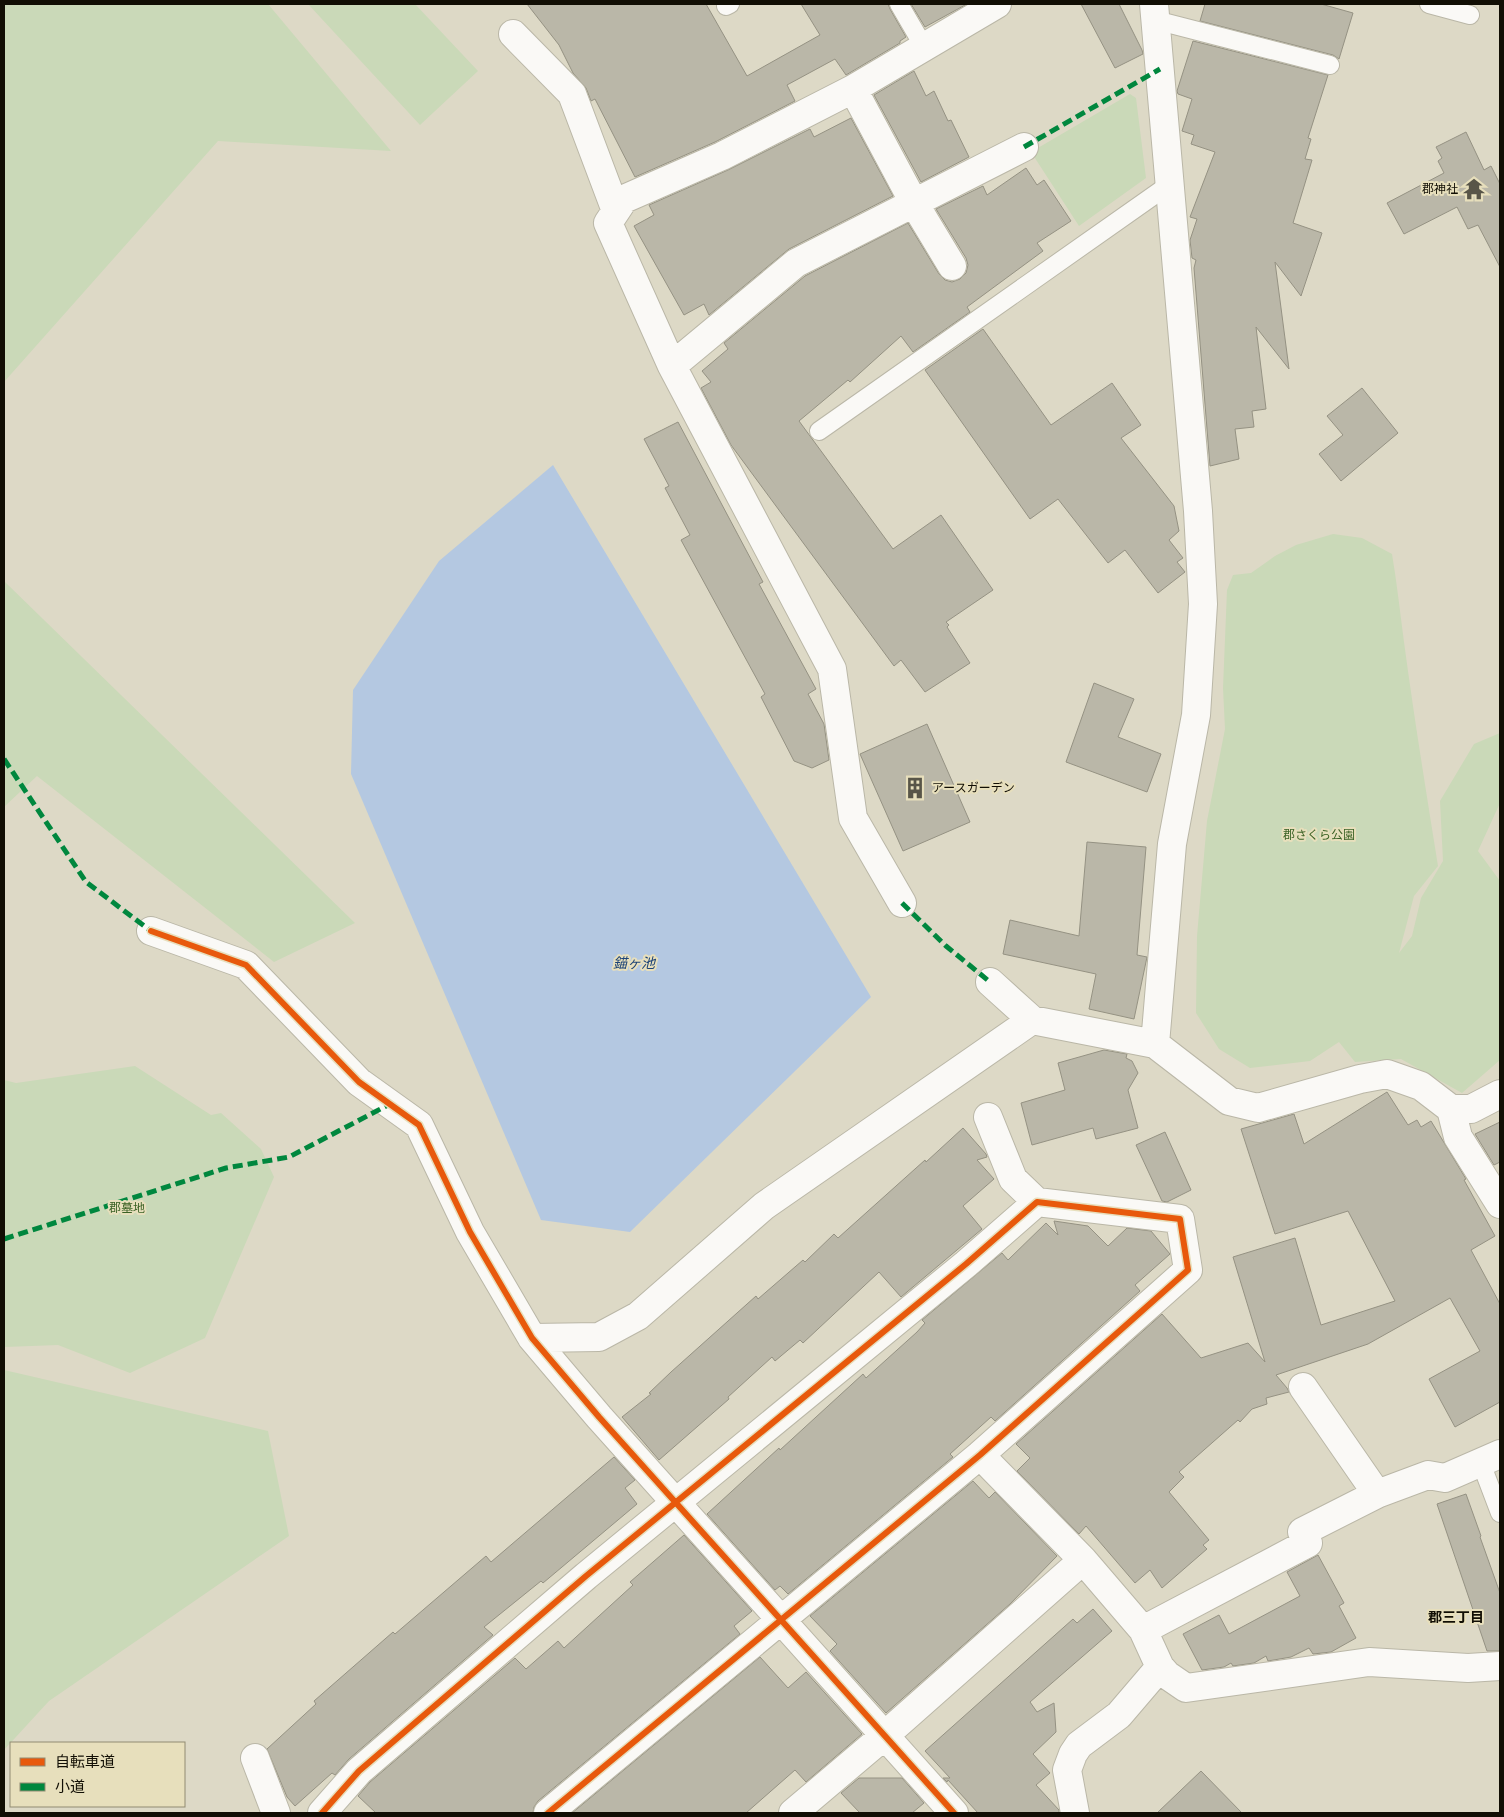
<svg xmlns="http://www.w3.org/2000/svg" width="1504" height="1817" viewBox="0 0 1504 1817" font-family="Quicksand,'Noto Sans JP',sans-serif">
  <rect width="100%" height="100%" fill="#ddd9c6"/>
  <!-- green -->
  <path fill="#cad9b8" d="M 4,4 L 268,4 L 391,151 L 218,141 L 4,382 Z
    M 308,4 L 415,4 L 478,71 L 420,125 Z
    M 1130,94 L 1136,98 L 1146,178 L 1079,226 L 1031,152 Z
    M 1333,534 L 1362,538 L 1392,554 C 1397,583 1400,613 1404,642 C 1414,717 1426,791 1438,866 L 1414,896 L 1399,953 L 1412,936 L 1421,898 L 1443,861 L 1440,801 L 1474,744 L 1500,733 L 1500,803 L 1478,851 L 1500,881 L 1500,1060 L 1462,1093 L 1401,1059 L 1355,1062 L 1339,1042 L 1310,1061 L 1250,1068 L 1219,1049 L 1196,1013 L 1197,936 L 1207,821 L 1225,729 L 1223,688 L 1227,590 L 1233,575 L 1251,573 L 1275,556 L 1296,545 Z
    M 4,581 L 355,923 L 274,962 L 37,776 L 4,807 Z
    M 135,1066 L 211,1115 L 221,1113 L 261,1149 L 274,1177 L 205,1338 L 130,1373 L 58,1345 L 4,1347 L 4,1080 L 16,1083 Z
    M 4,1370 L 268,1431 L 289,1536 L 49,1701 L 4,1750 Z"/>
  <!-- water -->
  <path fill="#b4c8e1" d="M 553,465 L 871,997 L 630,1232 L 541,1220 L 351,774 L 353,690 L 439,561 Z"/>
  <!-- building -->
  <path fill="#bab7a8" stroke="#959283" d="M 527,4 L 706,4 L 747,76 L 820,35 L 801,4 L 888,4 L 890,9 L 906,37 L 900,41 L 900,43 L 846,75 L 835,59 L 787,85 L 795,101 L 715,142 L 635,177 L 595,99 L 591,101 L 586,88 L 573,73 L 559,45 Z
    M 911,4 L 967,4 L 925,27 Z
    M 1081,4 L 1119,4 L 1142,50 L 1143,54 L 1115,68 Z
    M 1205,4 L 1321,4 L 1353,13 L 1339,59 L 1333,55 L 1200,21 Z
    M 1193,41 L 1328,75 L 1308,138 L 1311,139 L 1305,159 L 1312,160 L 1293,223 L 1322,233 L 1301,296 L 1275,262 L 1289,369 L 1256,327 L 1266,409 L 1252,411 L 1254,427 L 1235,429 L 1239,459 L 1210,466 L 1194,268 L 1196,260 L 1192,258 L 1190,240 L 1197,219 L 1190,217 L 1215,152 L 1191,144 L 1194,135 L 1182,131 L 1192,99 L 1178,94 L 1177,91 Z
    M 914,71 L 926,96 L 934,91 L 948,121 L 951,120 L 969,157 L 921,182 L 874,95 Z
    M 851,118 L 893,196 L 789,249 L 709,315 L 704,304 L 684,315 L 634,226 L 654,215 L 649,205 L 728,170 L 810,129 L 814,137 Z
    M 1466,132 L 1484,170 L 1491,166 L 1500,184 L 1500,267 L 1478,225 L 1468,229 L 1457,207 L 1404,234 L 1387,203 L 1444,173 L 1438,161 L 1442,158 L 1436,147 Z
    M 1026,168 L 1037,185 L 1044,180 L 1071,221 L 1037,243 L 1043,251 L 967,307 L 970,312 L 913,352 L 901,336 L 850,382 L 848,380 L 799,421 L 893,549 L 941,515 L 993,590 L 946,622 L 949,625 L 947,627 L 970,663 L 925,692 L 901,660 L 894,666 L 731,445 L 701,388 L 711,382 L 702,371 L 728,349 L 724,343 L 805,276 L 908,223 L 939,274 L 945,280 L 952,282 L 960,279 L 966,273 L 968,265 L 966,258 L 936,209 L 983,186 L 987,195 Z
    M 983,329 L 1051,425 L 1112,383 L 1141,425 L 1121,438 L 1174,506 L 1179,531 L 1169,540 L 1183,558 L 1177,562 L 1185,572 L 1158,593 L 1125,550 L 1108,563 L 1058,499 L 1030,519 L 925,370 Z
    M 1362,388 L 1398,433 L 1341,481 L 1319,454 L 1343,435 L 1327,416 Z
    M 678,422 L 763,582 L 759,584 L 816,689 L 808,694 L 824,724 L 829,760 L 812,768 L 794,761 L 761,697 L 765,694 L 681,540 L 690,535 L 665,488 L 669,486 L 644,439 Z
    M 1094,683 L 1134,699 L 1118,737 L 1161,754 L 1147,792 L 1066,762 Z
    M 927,724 L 970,822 L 903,851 L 860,754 Z
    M 1087,842 L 1146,847 L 1137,955 L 1147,957 L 1134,1019 L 1089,1009 L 1096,974 L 1003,954 L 1010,920 L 1079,936 Z
    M 1104,1050 L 1127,1054 L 1126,1058 L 1132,1061 L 1138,1073 L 1128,1090 L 1138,1128 L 1096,1139 L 1093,1128 L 1032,1145 L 1021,1103 L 1065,1090 L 1058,1063 Z
    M 1387,1092 L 1408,1125 L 1417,1120 L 1421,1127 L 1431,1121 L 1466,1179 L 1464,1180 L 1495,1236 L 1471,1250 L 1500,1304 L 1500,1402 L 1455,1427 L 1429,1379 L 1480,1351 L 1450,1298 L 1368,1344 L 1276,1375 L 1287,1388 L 1289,1392 L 1266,1398 L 1267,1404 L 1252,1409 L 1240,1422 L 1238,1420 L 1179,1472 L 1184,1477 L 1169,1492 L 1209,1540 L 1203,1545 L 1207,1549 L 1162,1588 L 1150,1570 L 1135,1583 L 1086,1526 L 1079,1534 L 1017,1471 L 1030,1458 L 1016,1444 L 1162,1314 L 1201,1358 L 1248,1343 L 1265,1362 L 1233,1257 L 1295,1238 L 1321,1325 L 1395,1301 L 1348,1211 L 1275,1234 L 1241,1129 L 1294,1114 L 1304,1144 Z
    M 1500,1122 L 1500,1162 L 1494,1165 L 1475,1134 Z
    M 963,1128 L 986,1154 L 987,1157 L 977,1160 L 994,1179 L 963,1206 L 982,1229 L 901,1297 L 879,1272 L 803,1343 L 800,1340 L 775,1361 L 772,1357 L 728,1397 L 729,1399 L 659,1460 L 622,1417 L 651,1394 L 649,1393 L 671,1372 L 756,1296 L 758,1299 L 803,1260 L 805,1262 L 834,1234 L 838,1238 L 925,1160 L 926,1162 Z
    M 1165,1132 L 1191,1190 L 1167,1202 L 1162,1201 L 1136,1145 Z
    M 1054,1221 L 1088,1226 L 1108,1246 L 1127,1228 L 1151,1231 L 1170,1254 L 1135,1285 L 1140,1291 L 995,1421 L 991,1417 L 950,1454 L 953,1457 L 788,1594 L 780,1586 L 775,1590 L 707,1514 L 779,1448 L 780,1450 L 863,1374 L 866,1378 L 917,1332 L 925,1323 L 922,1320 L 1002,1253 L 1008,1260 L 1046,1223 L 1058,1235 Z
    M 614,1457 L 635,1480 L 625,1488 L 637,1504 L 543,1583 L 541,1581 L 484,1627 L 493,1635 L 349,1759 L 335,1775 L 332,1773 L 295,1806 L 287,1797 L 267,1749 L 316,1704 L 314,1701 L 393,1632 L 395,1634 L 486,1556 L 491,1562 Z
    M 973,1481 L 989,1498 L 995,1492 L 1057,1556 L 1010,1604 L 886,1713 L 830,1651 L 837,1644 L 810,1616 Z
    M 1466,1494 L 1481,1536 L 1480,1537 L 1500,1593 L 1500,1651 L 1487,1651 L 1437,1504 Z
    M 684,1535 L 752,1611 L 734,1626 L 740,1634 L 538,1801 L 534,1807 L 533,1813 L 376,1813 L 358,1796 L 370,1782 L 515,1658 L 526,1669 L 558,1641 L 564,1648 L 633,1585 L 630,1582 Z
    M 1318,1555 L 1344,1603 L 1339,1606 L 1356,1638 L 1331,1652 L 1313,1654 L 1309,1648 L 1291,1657 L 1268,1661 L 1266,1656 L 1254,1663 L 1233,1666 L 1231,1663 L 1224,1667 L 1202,1670 L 1183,1634 L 1219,1615 L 1229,1634 L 1300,1596 L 1287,1572 Z
    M 1093,1609 L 1112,1631 L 1030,1702 L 1037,1712 L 1054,1703 L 1056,1732 L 1033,1754 L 1050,1773 L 1036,1785 L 1059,1810 L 1059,1813 L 978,1813 L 948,1780 L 947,1782 L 943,1778 L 950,1778 L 925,1751 L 1073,1619 L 1077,1623 Z
    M 760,1657 L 788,1688 L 806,1672 L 862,1734 L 806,1782 L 795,1770 L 746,1813 L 572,1813 Z
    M 1201,1771 L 1242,1813 L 1157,1813 Z
    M 859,1778 L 902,1778 L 924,1803 L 912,1813 L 860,1813 L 841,1793 Z"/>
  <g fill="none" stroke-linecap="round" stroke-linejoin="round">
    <!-- lane casing -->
    <g stroke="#bab7a7" stroke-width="20">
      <path id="lane" d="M 899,4 L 924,47
        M 1429,4 L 1470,15
        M 726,6 L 730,4
        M 1155,20 L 1330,65
        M 819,431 L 1170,184
        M 1481,1463 L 1500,1513"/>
    </g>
    <!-- street casing -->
    <g stroke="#bab7a7" stroke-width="30">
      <path id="street" d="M 997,4 L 853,89 L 722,156 L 624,199 L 608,223 L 672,366 L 796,263 L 1024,147
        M 1154,4 L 1198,511 L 1203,604 L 1196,715 L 1172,844 L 1155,1044
        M 513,34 L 572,94 L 616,211
        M 853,89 L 914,203 L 952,266
        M 672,366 L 832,669 L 853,818 L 902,903
        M 151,931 L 246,965 L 359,1082 L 419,1125 L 470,1232 L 532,1338 L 599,1417 L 954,1813
        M 990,982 L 1032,1020 L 1155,1044 L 1229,1101 L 1258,1108 L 1360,1079 L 1387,1074 L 1421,1086 L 1451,1109 L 1471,1109 L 1500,1094
        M 1451,1109 L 1458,1137 L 1500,1204
        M 988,1117 L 1013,1179 L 1037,1202
        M 532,1338 L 599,1337 L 638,1316 L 764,1206 L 1032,1020
        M 1303,1387 L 1377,1494
        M 1083,1560 L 1143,1630 L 1160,1667 L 1167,1675 L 1186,1688 L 1369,1662 L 1468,1668 L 1500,1666
        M 1143,1630 L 1308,1543 L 1302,1532 L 1377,1494 L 1428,1475 L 1445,1478 L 1500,1454
        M 255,1758 L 276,1813
        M 322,1813 L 359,1771 L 586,1576 L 966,1264 L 1037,1202 L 1180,1219 L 1188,1270 L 980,1455 L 548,1813
        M 793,1813 L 884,1736 L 1083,1560 L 980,1455
        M 1075,1813 L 1067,1770 L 1073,1754 L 1079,1745 L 1119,1715 L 1160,1667"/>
    </g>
    <!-- lane -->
    <use href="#lane" stroke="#faf9f6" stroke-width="18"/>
    <!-- street -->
    <use href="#street" stroke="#faf9f6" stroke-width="28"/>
    <!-- quiet -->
    <path stroke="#00873e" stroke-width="5" stroke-dasharray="10 5" stroke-linecap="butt" d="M 1024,147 L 1160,69
      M 4,759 L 86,882 L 151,931
      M 902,903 L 946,946 L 990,982
      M 4,1239 L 226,1168 L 289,1157 L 390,1104"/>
    <!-- cycleway casing -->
    <g stroke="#e7dfbc" stroke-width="9">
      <path id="cycleway" d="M 151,931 L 246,965 L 359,1082 L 419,1125 L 470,1232 L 532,1338 L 599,1417 L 954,1813
        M 322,1813 L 359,1771 L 586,1576 L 966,1264 L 1037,1202 L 1180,1219 L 1188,1270 L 980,1455 L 548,1813"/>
    </g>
    <!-- cycleway -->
    <use href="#cycleway" stroke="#e8590c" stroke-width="6"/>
  </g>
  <!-- icons -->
  <defs>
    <g id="temple-bare" transform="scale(1.725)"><path d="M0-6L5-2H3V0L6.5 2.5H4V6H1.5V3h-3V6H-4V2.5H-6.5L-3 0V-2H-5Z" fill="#585548" stroke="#e7dfbc" stroke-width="2.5" paint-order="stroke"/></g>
    <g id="building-bare" transform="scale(1.725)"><path d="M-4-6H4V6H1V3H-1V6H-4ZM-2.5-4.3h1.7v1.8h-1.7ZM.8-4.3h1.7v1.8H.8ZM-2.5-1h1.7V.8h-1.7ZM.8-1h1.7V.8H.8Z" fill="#585548" stroke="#e7dfbc" stroke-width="2.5" paint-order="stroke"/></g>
  </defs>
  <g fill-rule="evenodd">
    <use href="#temple-bare" x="1474" y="189"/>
    <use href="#building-bare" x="915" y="788"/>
  </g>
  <g text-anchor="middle" stroke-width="4" stroke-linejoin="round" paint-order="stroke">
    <!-- poi labels -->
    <g font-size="12" fill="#110e04" stroke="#e7dfbc" text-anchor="end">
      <text x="1458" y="193">郡神社</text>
      <text x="932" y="792" text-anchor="start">アースガーデン</text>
    </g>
    <!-- park labels -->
    <g font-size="12" fill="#3b6225" stroke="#e7dfbc">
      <text x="1319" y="839">郡さくら公園</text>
      <text x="127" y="1212">郡墓地</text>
    </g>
    <!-- water labels -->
    <g font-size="14" font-style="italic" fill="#1c4377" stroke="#e7dfbc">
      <text x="634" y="968">錨ヶ池</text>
    </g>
    <!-- neighbourhood labels -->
    <g font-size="14" font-weight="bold" fill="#110e04" stroke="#e7dfbc">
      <text x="1456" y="1622">郡三丁目</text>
    </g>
  </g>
  <!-- border -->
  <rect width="1504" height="1817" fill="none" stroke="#110e04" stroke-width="10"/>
  <!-- legend -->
  <rect x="10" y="1742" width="175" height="65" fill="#e7dfbc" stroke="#918b72"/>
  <rect x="20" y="1758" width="25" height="8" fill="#e8590c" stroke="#918b72"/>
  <text x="55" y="1767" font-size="15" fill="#110e04">自転車道</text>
  <rect x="20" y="1783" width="25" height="8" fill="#00873e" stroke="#918b72"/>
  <text x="55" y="1792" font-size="15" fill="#110e04">小道</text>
</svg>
